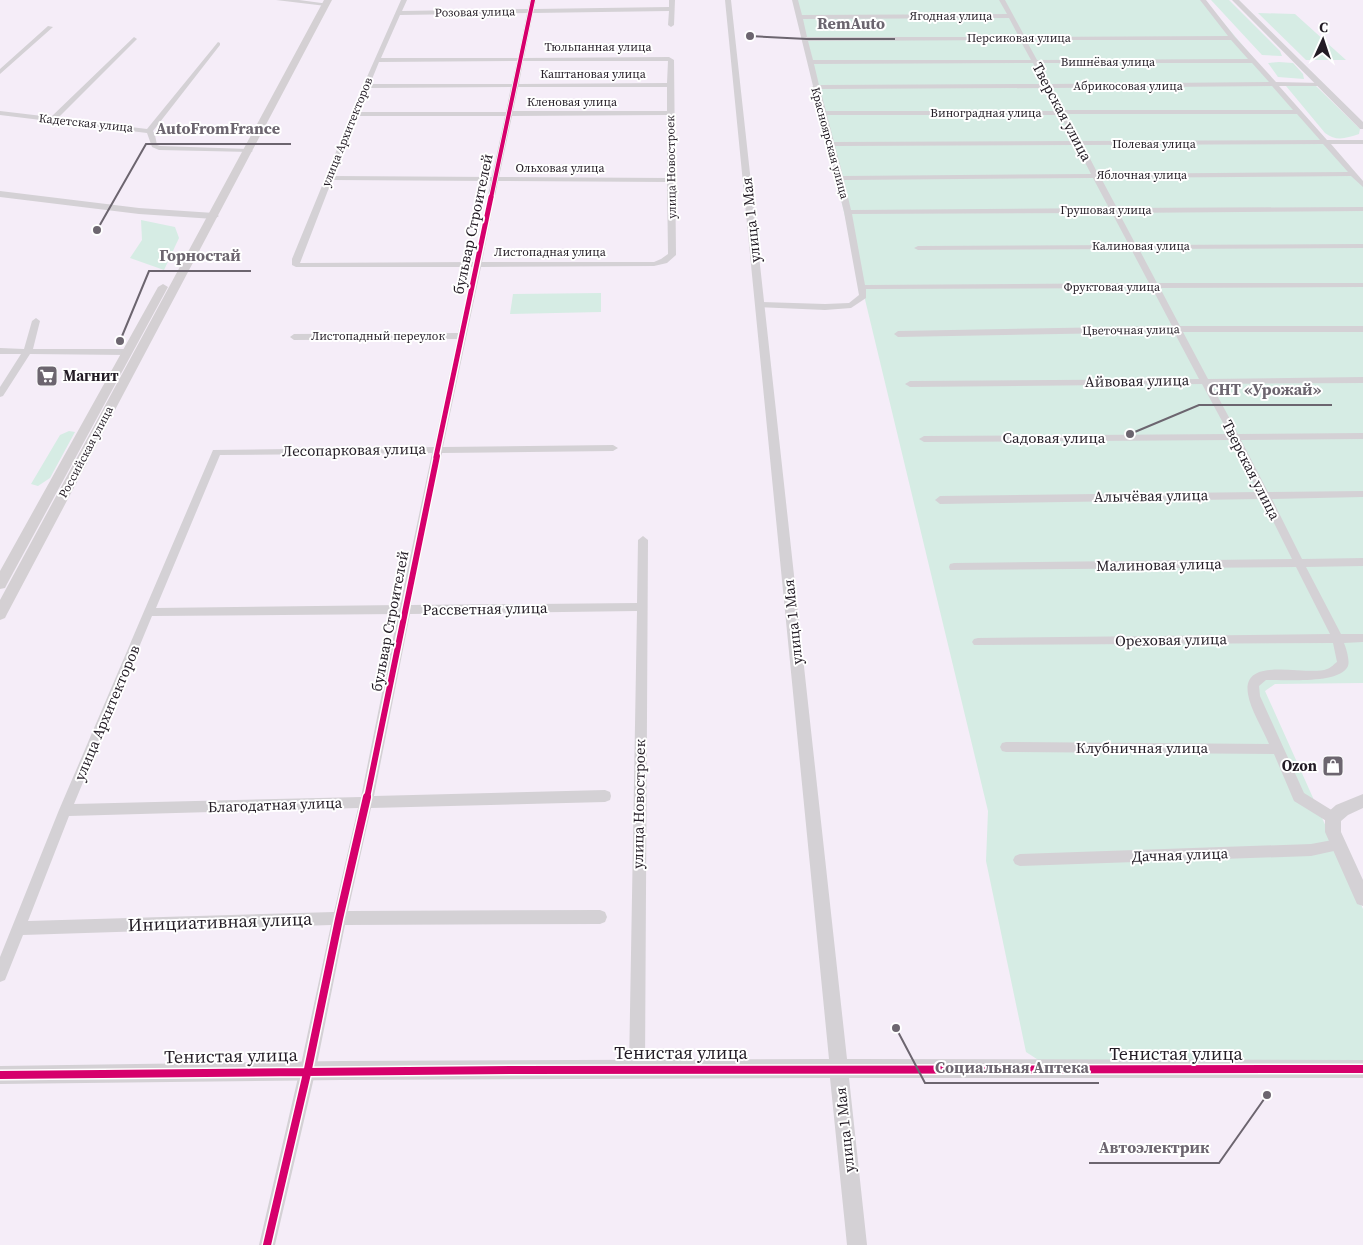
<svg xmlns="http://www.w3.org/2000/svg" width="1363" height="1245" viewBox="0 0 1363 1245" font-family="'Source Serif 4',serif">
  <rect width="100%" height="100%" fill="#f5edf8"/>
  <!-- green -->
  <path fill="#d6ece4" d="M 793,0 L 1204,0 L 1363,186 L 1363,683 L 1275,684 L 1265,691 L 1363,909 L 1363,1061 L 1043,1063 L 1026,1052 L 986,861 L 988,811 Z
    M 1211,0 L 1229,0 L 1280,51 L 1282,56 L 1262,55 Z
    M 1258,13 L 1295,14 L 1346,60 L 1306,60 Z
    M 1279,62 L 1293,63 L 1303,74 L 1304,79 L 1278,77 L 1268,63 Z
    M 1307,85 L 1316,86 L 1360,129 L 1359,134 C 1346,138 1337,142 1325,133 L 1286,86 Z
    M 141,220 L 175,227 L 179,238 L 164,270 L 130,258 L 142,240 Z
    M 601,293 L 601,312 L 510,314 L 513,294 Z
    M 69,431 L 75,432 L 50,478 L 38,486 L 31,484 L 60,435 Z"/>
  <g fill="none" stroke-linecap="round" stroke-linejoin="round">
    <!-- minor -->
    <path fill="#d4d1d5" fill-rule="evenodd" d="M 276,0 L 299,0 L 329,4 L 326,6 Z
      M 401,0 L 407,0 L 402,11 L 528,9 L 530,0 L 536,0 L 534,9 L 669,7 L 669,0 L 675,0 L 674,25 L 671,27 L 668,25 L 669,11 L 533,13 L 524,58 L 669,57 L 674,60 L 676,255 L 667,263 L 654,266 L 481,267 L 443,447 L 613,445 L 618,448 L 613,451 L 442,453 L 411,605 L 637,603 L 638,540 L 643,536 L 648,540 L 645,1068 L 642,1073 L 637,1076 L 632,1073 L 629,1068 L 637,611 L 410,614 L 374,796 L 605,790 L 610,792 L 611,796 L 610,800 L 605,802 L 371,808 L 348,911 L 600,910 L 605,912 L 607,917 L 605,922 L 600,924 L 345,925 L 316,1069 L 275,1245 L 259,1245 L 300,1069 L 331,925 L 23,935 L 5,980 L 0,982 L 0,957 L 59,810 L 213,450 L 434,447 L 457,339 L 294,340 L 290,337 L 294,334 L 458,333 L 473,267 L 296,267 L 292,265 L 292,259 L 363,86 ZM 527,13 L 518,58 L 381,58 L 400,15 ZM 517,61 L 512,84 L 370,84 L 379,62 ZM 523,61 L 668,61 L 667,83 L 519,84 ZM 511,87 L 506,112 L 359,112 L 369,88 ZM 518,87 L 667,87 L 667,111 L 513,111 ZM 667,115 L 667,178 L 499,177 L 512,116 ZM 358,116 L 505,116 L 492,177 L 333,176 ZM 332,180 L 491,181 L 474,262 L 300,263 ZM 498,181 L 667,182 L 668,254 L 661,259 L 654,262 L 482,262 ZM 432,453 L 400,605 L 156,608 L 220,455 ZM 398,614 L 361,797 L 74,804 L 152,616 ZM 358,808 L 334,912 L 28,921 L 69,816 Z
      M 792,0 L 798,0 L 802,15 L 1007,14 L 999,0 L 1005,0 L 1025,37 L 1228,36 L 1200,0 L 1206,0 L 1235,37 L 1276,82 L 1322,83 L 1323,84 L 1320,86 L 1279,86 L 1327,140 L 1363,140 L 1363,144 L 1331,144 L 1363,181 L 1363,187 L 1351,176 L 1101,178 L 1117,208 L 1363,207 L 1363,211 L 1119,213 L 1136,245 L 1363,244 L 1363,248 L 1139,249 L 1157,283 L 1363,283 L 1363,287 L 1160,288 L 1180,326 L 1363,326 L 1363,332 L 1183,332 L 1208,379 L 1363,377 L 1363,383 L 1211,384 L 1238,434 L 1363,433 L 1363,439 L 1241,440 L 1268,492 L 1363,491 L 1363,497 L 1272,499 L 1302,559 L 1363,558 L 1363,566 L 1306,567 L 1341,634 L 1363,634 L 1363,642 L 1344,643 C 1346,648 1350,660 1348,666 C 1339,685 1284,679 1266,680 L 1259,686 L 1260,696 L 1304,793 L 1338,814 L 1340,818 L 1338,822 L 1333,824 L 1328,822 L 1294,801 L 1274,754 L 1006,752 L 1002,751 L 1000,747 L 1002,743 L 1006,742 L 1269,744 C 1263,729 1250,709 1248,694 C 1241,654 1308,677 1327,669 C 1331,668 1334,664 1337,662 L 1333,643 L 974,645 L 972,642 L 974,639 L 978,638 L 1330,634 L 1296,567 L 950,570 L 949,567 L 950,564 L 954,563 L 1292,559 L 1262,499 L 940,504 L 935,500 L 940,496 L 1258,492 L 1232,440 L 924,442 L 919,439 L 924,436 L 1229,434 L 1202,384 L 910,387 L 905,384 L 910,381 L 1199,379 L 1174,332 L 898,337 L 894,334 L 898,331 L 1172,326 L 1152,288 L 866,289 L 866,298 L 851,308 L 825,310 L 758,307 L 758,303 L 761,302 L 825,304 L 849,303 L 859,295 L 844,212 L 814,89 L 812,87 L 813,86 ZM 1009,18 L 1019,37 L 807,37 L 803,19 ZM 1020,40 L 1031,60 L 813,60 L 808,41 ZM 1026,40 L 1231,40 L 1248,59 L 1037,60 ZM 1033,63 L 1043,84 L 819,85 L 814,64 ZM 1039,63 L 1252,63 L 1269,82 L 1050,84 ZM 1272,86 L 1293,110 L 1064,110 L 1052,88 ZM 1045,88 L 1058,111 L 826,111 L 820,89 ZM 1066,114 L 1297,114 L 1320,140 L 1081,141 ZM 827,115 L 1060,115 L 1074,141 L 834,142 ZM 1323,144 L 1348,172 L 1098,174 L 1083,145 ZM 1076,145 L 1091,174 L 843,176 L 835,146 ZM 1093,178 L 1109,208 L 851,210 L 844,180 ZM 1112,213 L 1129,245 L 918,246 L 914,248 L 918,250 L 1131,249 L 1149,283 L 865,285 L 852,214 Z
      M 48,26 L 53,27 L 0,74 L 0,69 Z
      M 134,37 L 137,39 L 58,118 L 147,129 L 218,42 L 220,43 L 220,45 L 153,131 L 155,135 L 157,145 L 160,146 L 249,149 L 253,151 L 251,152 L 159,150 L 152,147 L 147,133 L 0,115 L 0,111 L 51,117 Z
      M 36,318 L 40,321 L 33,349 L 127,349 L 131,352 L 127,355 L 30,354 L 3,396 L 0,397 L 0,387 L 21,354 L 0,354 L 0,348 L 24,349 L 32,321 Z
      M 1338,839 L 1343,841 L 1345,845 L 1343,849 L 1311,856 L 1020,866 L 1015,864 L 1013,860 L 1015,856 L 1020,854 L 1311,844 Z"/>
    <!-- tertiary -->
    <path fill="#d4d1d5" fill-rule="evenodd" d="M 725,0 L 731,0 L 847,1059 L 1363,1060 L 1363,1078 L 849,1078 L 867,1245 L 847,1245 L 830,1078 L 341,1080 L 0,1084 L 0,1066 L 341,1061 L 829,1059 Z
      M 1232,0 L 1239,0 L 1363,122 L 1363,129 L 1360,129 Z
      M 0,191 L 139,208 L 214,213 L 219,216 L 214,219 L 139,214 L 0,197 Z
      M 1363,794 L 1363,808 L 1348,815 L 1341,821 L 1341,832 L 1363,880 L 1363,906 L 1357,904 L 1325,832 L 1325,818 L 1327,813 L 1336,805 Z"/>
    <!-- secondary -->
    <path fill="#d4d0d3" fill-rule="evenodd" d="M 324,0 L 332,0 L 7,614 L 5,618 L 0,620 L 0,600 Z
      M 163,284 L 168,287 L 7,584 L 5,588 L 0,589 L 0,571 L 158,287 Z"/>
    <!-- cycleway-far3 casing -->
    <g stroke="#fff" stroke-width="5.5">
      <path id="cycleway-far3" d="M 491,198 L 533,0"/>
    </g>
    <!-- cycleway-far2 casing -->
    <g stroke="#fff" stroke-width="8">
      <path id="cycleway-far2" d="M 436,457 L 491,197"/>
    </g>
    <!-- cycleway-far1 casing -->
    <g stroke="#fff" stroke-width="9">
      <path id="cycleway-far1" d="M 367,798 L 437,456"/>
    </g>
    <!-- cycleway casing -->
    <g stroke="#fff" stroke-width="11">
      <path id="cycleway" d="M 0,1075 L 511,1070 L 1363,1069
        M 267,1245 L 308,1069 L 339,919 L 367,797"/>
    </g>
    <!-- cycleway-far3 -->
    <use href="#cycleway-far3" stroke="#d6006c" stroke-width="4"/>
    <!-- cycleway-far2 -->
    <use href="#cycleway-far2" stroke="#d6006c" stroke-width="5"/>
    <!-- cycleway-far1 -->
    <use href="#cycleway-far1" stroke="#d6006c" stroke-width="6"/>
    <!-- cycleway -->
    <use href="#cycleway" stroke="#d6006c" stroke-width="8"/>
  </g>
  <!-- icons -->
  <defs>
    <g id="supermarket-square" transform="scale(1.125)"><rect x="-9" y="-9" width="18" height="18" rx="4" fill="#6c656f" stroke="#fff"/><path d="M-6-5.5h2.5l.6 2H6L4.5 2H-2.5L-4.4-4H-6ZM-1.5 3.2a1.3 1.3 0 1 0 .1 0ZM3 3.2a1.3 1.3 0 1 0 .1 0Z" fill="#fff"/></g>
    <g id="shop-square" transform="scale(1.125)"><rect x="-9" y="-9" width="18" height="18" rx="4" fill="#6c656f" stroke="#fff"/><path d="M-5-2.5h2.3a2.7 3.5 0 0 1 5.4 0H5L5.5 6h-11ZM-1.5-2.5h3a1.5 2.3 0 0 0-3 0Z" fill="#fff"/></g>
  </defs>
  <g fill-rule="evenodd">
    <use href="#supermarket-square" x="47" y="376"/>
    <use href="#shop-square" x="1333" y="766"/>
  </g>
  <g text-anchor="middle" stroke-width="4" stroke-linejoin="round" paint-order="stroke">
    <!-- far-street labels -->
    <g font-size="12" fill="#231c25" stroke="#fff">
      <text transform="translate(475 12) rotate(-1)" y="4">Розовая улица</text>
      <text x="951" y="20">Ягодная улица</text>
      <text x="1019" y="42">Персиковая улица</text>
      <text x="598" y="51">Тюльпанная улица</text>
      <text x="1108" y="66">Вишнёвая улица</text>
      <text x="593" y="78">Каштановая улица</text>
      <text x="1128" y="90">Абрикосовая улица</text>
      <text x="572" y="106">Кленовая улица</text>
      <text x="986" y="117">Виноградная улица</text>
      <text transform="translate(86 123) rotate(6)" y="4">Кадетская улица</text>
      <text transform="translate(347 132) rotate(-68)" y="4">улица Архитекторов</text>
      <text transform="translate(830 143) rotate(75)" y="4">Красноярская улица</text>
      <text x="1154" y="148">Полевая улица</text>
      <text transform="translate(671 167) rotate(-91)" y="4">улица Новостроек</text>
      <text x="560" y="172">Ольховая улица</text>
      <text x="1142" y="179">Яблочная улица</text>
      <text x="1106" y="214">Грушовая улица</text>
      <text x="1141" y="250">Калиновая улица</text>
      <text x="550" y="256">Листопадная улица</text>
      <text x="1112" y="291">Фруктовая улица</text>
      <text transform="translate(1131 330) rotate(-1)" y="4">Цветочная улица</text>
      <text x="378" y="340">Листопадный переулок</text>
      <text transform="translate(86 452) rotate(-62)" y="4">Российская улица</text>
    </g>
    <!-- street labels -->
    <g font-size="15" fill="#231c25" stroke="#fff">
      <text transform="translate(1062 112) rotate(62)" y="5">Тверская улица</text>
      <text transform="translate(751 220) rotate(-96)" y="5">улица 1 Мая</text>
      <text transform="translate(473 224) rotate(-78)" y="5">бульвар Строителей</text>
      <text transform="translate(1137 381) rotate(-1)" y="5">Айвовая улица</text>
      <text x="1054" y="443">Садовая улица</text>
      <text transform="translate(354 450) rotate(-1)" y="5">Лесопарковая улица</text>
      <text transform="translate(1251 470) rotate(63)" y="5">Тверская улица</text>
      <text transform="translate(1151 496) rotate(-1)" y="5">Алычёвая улица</text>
      <text transform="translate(1159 565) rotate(-1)" y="5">Малиновая улица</text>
      <text transform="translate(485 609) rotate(-1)" y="5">Рассветная улица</text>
      <text transform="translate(390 621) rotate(-79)" y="5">бульвар Строителей</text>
      <text transform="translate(793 622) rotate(-96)" y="5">улица 1 Мая</text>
      <text transform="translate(1171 640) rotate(-1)" y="5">Ореховая улица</text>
      <text transform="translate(107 713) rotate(-67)" y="5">улица Архитекторов</text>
      <text x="1142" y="753">Клубничная улица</text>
      <text transform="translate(639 804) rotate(-89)" y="5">улица Новостроек</text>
      <text transform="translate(275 805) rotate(-2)" y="5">Благодатная улица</text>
      <text transform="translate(1180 855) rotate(-2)" y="5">Дачная улица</text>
      <text transform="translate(845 1130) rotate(-96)" y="5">улица 1 Мая</text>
    </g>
    <!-- poi labels -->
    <g font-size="15" font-weight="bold" fill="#231c25" stroke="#fff" text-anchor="start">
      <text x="63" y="381">Магнит</text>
      <text x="1317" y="771" text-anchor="end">Ozon</text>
    </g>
    <!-- near-street labels -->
    <g font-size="18" fill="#231c25" stroke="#fff">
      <text transform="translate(220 922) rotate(-2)" y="6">Инициативная улица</text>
      <text x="681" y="1059">Тенистая улица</text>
      <text x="1176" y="1060">Тенистая улица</text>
      <text transform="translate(231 1056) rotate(-1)" y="6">Тенистая улица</text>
    </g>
  </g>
  <!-- callouts -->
  <path fill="none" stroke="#6c656f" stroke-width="2" d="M750 36L807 39H895M97 230L146 144H291M120 341L149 271H251M1130 434L1199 405H1332M896 1028L925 1083H1099M1267 1095L1219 1163H1089"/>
  <g fill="#6c656f" stroke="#fff" stroke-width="2">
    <circle cx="750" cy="36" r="5"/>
    <circle cx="97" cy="230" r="5"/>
    <circle cx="120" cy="341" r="5"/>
    <circle cx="1130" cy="434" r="5"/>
    <circle cx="896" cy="1028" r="5"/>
    <circle cx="1267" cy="1095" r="5"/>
  </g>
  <g font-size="16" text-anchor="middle" font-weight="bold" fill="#6c656f" stroke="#fff" stroke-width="4" stroke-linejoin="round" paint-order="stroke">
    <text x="851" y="29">RemAuto</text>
    <text x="218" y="134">AutoFromFrance</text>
    <text x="200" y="261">Горностай</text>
    <text x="1265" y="395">СНТ «Урожай»</text>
    <text x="1012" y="1073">Социальная Аптека</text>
    <text x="1154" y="1153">Автоэлектрик</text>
  </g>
  <!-- north arrow -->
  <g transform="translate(1323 40) rotate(3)" stroke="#ffffff" stroke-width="4" paint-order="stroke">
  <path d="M0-4L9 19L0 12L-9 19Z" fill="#231c25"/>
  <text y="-8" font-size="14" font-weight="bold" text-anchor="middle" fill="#231c25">С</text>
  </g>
</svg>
